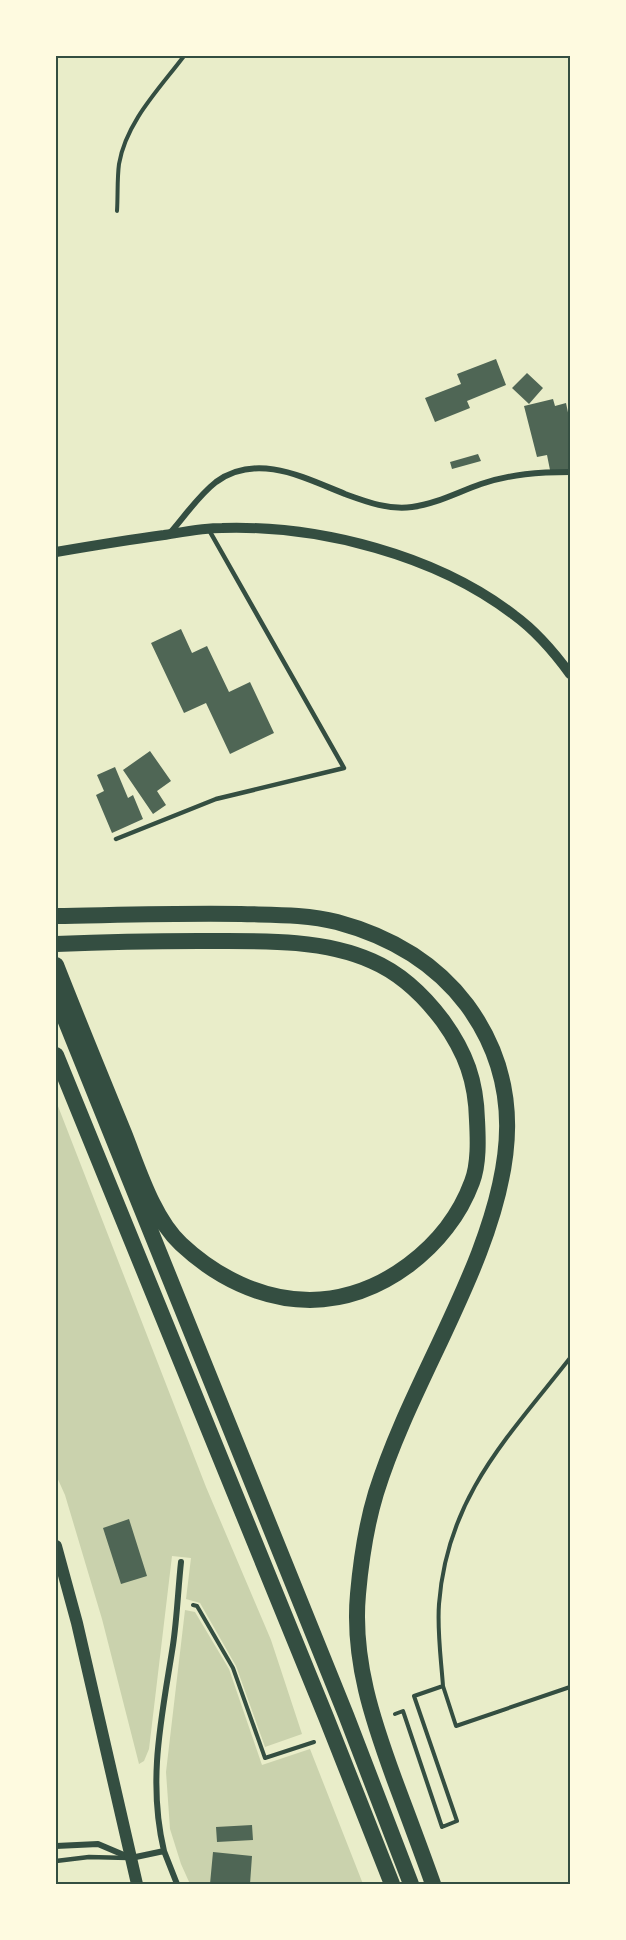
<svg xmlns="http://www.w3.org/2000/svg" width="626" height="1940" viewBox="0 0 626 1940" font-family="'Fira Sans',sans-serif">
  <rect width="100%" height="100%" fill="#e9edc9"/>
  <!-- green -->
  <path fill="#cad2ad" d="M 56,1101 L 206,1487 L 271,1640 L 302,1734 L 265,1747 L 236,1666 L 200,1603 L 186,1599 L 191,1558 L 172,1556 L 149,1749 L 144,1761 L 139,1764 L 102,1619 L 65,1495 L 56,1475 Z
    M 185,1610 L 195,1612 L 229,1669 L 262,1765 L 310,1749 L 363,1884 L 190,1884 L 181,1864 L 170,1829 L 166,1772 Z"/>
  <!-- building -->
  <path fill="#4f6655" d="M 496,359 L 506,385 L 467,401 L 470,408 L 435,422 L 425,398 L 461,384 L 457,374 Z
    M 527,373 L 543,388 L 529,404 L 512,388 Z
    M 553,399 L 555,406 L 566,403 L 570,422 L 570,470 L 550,470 L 547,455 L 537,457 L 524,406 Z
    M 478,454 L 481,461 L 452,469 L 450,462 Z
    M 181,629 L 192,653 L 207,646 L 229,692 L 250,682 L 274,733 L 230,754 L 206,703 L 184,713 L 151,643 Z
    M 150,751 L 171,781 L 157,791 L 166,805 L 153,814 L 123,770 Z
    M 115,767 L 128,798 L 133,795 L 143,819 L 112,833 L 96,795 L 104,791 L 97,775 Z
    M 129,1519 L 147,1576 L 121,1584 L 103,1528 Z
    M 252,1825 L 253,1840 L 217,1842 L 216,1827 Z
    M 213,1852 L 252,1856 L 250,1884 L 210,1884 Z"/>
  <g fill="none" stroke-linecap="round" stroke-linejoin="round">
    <!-- path -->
    <path stroke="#344e41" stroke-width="4" d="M 117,211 C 118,195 117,179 119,164 C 126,122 160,88 184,56
      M 193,1605 L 197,1606 L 233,1668 L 265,1758 L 314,1742
      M 443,1686 C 441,1658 437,1631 439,1604 C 447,1497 508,1437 570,1358
      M 395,1714 L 403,1711 L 442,1827 L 457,1821 L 414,1696 L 443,1686 L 456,1726 L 570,1687"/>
    <!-- service -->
    <path stroke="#344e41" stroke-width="4.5" d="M 116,839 L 216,799 L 344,768 L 209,530
      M 56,1861 L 89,1857 L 128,1858"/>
    <!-- minor -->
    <path stroke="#344e41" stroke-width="6" d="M 170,533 C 185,516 198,496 216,482 C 257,452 305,478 345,494 C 367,502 388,510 412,507 C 436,504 458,492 481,484 C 511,474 539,472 570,472
      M 56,1846 L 98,1844 L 131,1858 L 164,1851 L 177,1884
      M 164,1851 C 147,1780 162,1716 173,1645 C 177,1618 178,1590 181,1562"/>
    <!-- tertiary -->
    <path stroke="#344e41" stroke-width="10" d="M 56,552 C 91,546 127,540 164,535 C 183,532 203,528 222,528 C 320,525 436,555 514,615 C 536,631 554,652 570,674"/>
    <!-- secondary -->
    <path stroke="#344e41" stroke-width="12" d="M 56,1546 L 77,1623 L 137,1884"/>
    <!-- trunk -->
    <path stroke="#344e41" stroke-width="16" d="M 56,916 C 117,915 179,913 241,914 C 272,915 306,914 337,922 C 389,936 434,961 467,1005 C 525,1084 512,1167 479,1253 C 448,1334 402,1410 376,1493 C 366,1526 361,1560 358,1594 C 352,1660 373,1721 395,1781 C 408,1816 421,1850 433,1884
      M 56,944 C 103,942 151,941 199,941 C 255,941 321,938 372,961 C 400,973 425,997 443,1021 C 466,1053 476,1081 477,1120 C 478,1139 479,1164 472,1182 C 448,1247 381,1299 310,1300 C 261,1300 215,1276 181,1244 C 153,1218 138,1168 124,1133 C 101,1077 78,1021 56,965
      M 56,997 L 346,1715 L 411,1884
      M 56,1055 L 326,1717 L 392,1884"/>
  </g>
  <!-- border -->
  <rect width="626" height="1940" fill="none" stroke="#fefae0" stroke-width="114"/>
  <rect x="57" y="57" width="512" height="1826" fill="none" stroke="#344e41" stroke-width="2"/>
</svg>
